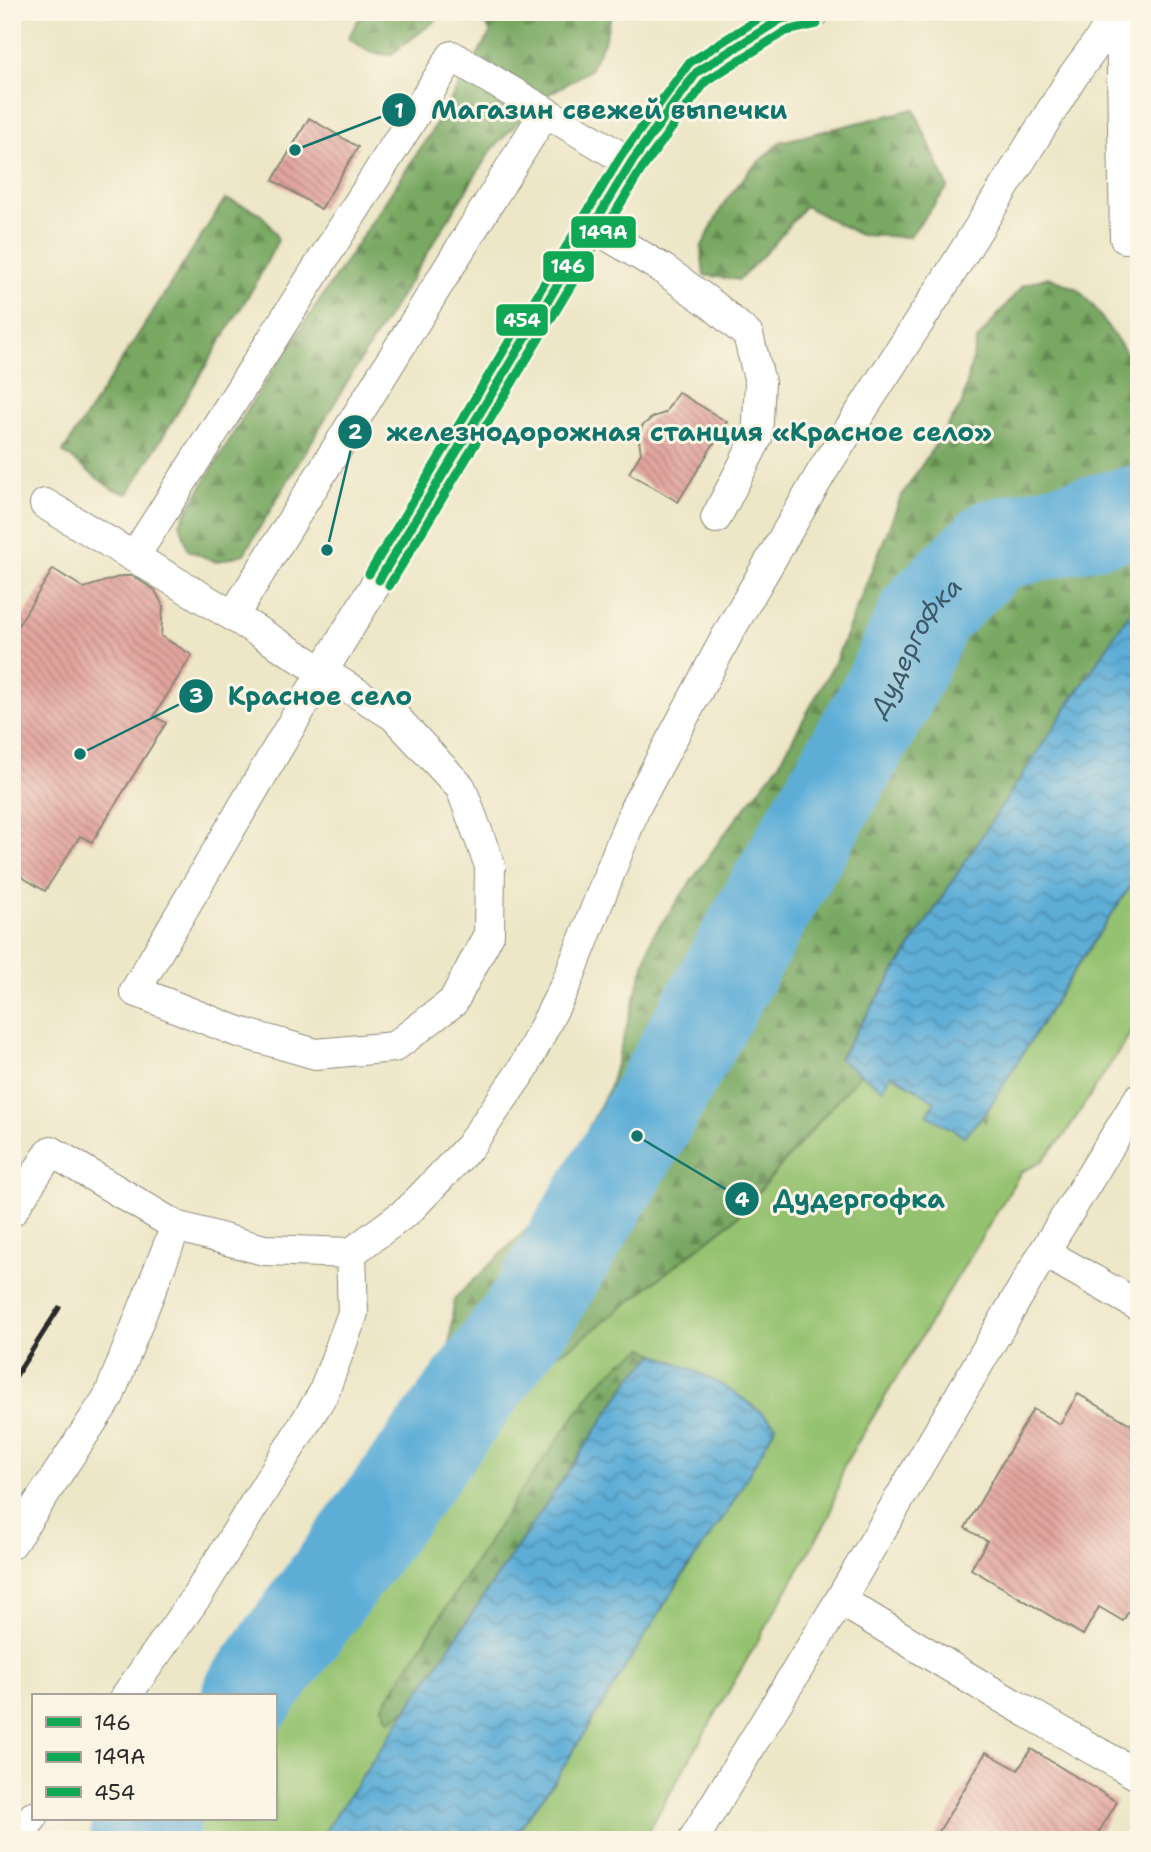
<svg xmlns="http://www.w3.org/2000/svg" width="1151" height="1852" viewBox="0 0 1151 1852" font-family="'Shantell Sans',sans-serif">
  <defs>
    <pattern id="forest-firs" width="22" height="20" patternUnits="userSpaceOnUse" patternTransform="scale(1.75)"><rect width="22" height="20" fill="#78a862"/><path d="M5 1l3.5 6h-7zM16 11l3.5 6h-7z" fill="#638951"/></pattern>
    <pattern id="water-waves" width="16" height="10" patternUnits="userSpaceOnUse" patternTransform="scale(1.75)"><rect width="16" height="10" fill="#5dadd7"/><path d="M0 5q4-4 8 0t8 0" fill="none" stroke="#4d8daf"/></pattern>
    <pattern id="building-back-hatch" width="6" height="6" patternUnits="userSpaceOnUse" patternTransform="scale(1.75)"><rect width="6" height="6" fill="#e2a59e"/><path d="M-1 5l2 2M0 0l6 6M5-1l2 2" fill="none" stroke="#b78781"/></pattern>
  </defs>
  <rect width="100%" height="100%" fill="#fcf5e5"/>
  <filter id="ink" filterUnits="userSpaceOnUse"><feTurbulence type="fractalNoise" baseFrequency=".0143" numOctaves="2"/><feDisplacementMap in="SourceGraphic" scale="14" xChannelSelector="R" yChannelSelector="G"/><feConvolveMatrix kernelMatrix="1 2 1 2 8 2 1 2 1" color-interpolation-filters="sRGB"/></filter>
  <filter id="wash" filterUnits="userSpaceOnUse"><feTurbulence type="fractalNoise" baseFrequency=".00686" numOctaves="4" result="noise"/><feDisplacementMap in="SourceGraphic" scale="28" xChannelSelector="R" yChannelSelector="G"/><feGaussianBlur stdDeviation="1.57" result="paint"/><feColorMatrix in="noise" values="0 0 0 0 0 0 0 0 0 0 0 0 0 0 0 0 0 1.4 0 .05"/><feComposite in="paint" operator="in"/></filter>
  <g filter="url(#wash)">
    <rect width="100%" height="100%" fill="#ede6c7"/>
    <!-- grass -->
    <path fill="#95c270" stroke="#60764e" stroke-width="2" d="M 1139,873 L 1139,1020 L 1064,1136 L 1041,1162 L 1021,1172 L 844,1465 L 830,1515 L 643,1840 L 511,1840 L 556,1779 L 684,1573 L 728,1511 L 655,1354 L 644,1348 L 517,1497 L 383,1706 L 389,1721 L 411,1706 L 319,1840 L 175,1840 L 197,1819 L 275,1819 L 275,1713 L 368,1593 L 397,1533 L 470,1439 L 509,1400 L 529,1369 L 574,1345 L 736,1218 L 860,1074 L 883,1089 L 891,1074 L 935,1101 L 964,1136 L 983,1116 L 985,1123 L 987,1111 L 1072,974 Z"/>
    <!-- forest -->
    <path fill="url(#forest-firs)" stroke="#526a46" stroke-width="2" d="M 363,12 L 447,12 L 390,55 L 369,52 L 348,38 Z
      M 476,12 L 612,12 L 604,42 L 590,70 L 536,102 L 490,152 L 346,384 L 244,554 L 216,562 L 188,550 L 180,523 L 249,407 L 428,137 L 491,32 Z
      M 914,109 L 948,187 L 909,237 L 860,235 L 805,206 L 773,245 L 739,280 L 704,275 L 701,248 L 724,203 L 750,170 L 780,142 Z
      M 225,199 C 253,208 266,212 278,240 L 256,283 L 128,494 L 112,489 L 63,452 Z
      M 1048,277 L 1078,289 L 1094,307 L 1139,371 L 1139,599 L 968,857 L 839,1058 L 860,1074 L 736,1218 L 574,1345 L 491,1389 L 446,1384 L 454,1299 L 544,1213 L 609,1089 L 652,937 L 723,836 L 779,764 L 835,662 L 901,497 L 962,404 L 977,340 L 1023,285 Z
      M 644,1348 L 655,1354 L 632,1377 L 411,1706 L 389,1721 L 383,1706 L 517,1497 L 597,1385 L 621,1363 Z"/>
    <!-- water -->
    <path fill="url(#water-waves)" stroke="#446c81" stroke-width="2" d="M 1139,599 L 1139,873 L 1072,974 L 987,1111 L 964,1136 L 927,1115 L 935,1101 L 892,1074 L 883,1089 L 839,1059 L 968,857 Z
      M 655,1354 C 699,1371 742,1392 776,1426 L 728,1511 L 684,1573 L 556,1779 L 511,1840 L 319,1840 L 632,1377 Z"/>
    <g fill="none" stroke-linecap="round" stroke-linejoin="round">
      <!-- river -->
      <g stroke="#5dadd7" stroke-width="93">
        <path id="s1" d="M 248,1696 L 532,1310 L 637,1136 L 783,876 L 884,701 L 927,611 L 995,545 L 1139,511"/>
        <path d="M 136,1840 L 154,1819"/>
      </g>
    </g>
    <g id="blocks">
      <!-- building -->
      <path fill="url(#building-back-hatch)" d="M 309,118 L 358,147 L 321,209 L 273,180 Z
        M 678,392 L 727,422 L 678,502 L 629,473 L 641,453 L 639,440 L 642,426 L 653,417 L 665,413 Z
        M 53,569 L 84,588 L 122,576 L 132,576 L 155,590 L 163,606 L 161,636 L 192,655 L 154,716 L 166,723 L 128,784 L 92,842 L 80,836 L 45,891 L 12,871 L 12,635 Z
        M 1078,1394 L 1139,1429 L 1139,1593 L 1123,1621 L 1099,1607 L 1083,1635 L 971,1569 L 987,1541 L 965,1528 L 1033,1409 L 1060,1424 Z
        M 1031,1749 L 1117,1802 L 1094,1840 L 934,1840 L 986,1752 L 1018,1770 Z"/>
    </g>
  </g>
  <g filter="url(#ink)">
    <use href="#blocks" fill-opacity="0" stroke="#8c8879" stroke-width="2"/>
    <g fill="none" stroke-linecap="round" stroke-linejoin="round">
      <!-- lane casing -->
      <g stroke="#8c8879" stroke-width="32">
        <path id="lane" d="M 1121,12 L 1125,238
          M 592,226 L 663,269 L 714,306 L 748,335 L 760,382 L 757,438 L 716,518
          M 45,504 L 233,616 L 394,716 L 461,788 L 490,866 L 489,934 L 453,1002 L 394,1047 L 316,1054 L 236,1031 L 135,991 L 323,671 L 631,163 L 697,72 L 781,19 L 815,12
          M 134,557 L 452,56 L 631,163
          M 233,616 L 545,112
          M 12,1211 L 51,1151 L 176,1226 L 264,1250 L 351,1253 L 409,1210 L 469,1147 L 523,1069 L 567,982 L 635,808 L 730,630 L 823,470 L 952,271 L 1073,76 L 1120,12
          M 1044,1252 L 1139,1306
          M 12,1543 L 109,1396 L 176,1226
          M 840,1600 L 982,1686 L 1139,1776
          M 126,1696 L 197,1596 L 323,1394 L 353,1313 L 351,1253
          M 14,1840 L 33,1817
          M 693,1840 L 840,1600 L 1044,1252 L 1139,1098"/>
      </g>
      <!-- lane -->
      <use href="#lane" stroke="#fff" stroke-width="30"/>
      <!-- rail -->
      <path stroke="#2b2b2b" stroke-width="5" d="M 12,1382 L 59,1308"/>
      <!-- bus-1 casing -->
      <g stroke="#fcf5e5" stroke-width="14">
        <path id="bus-1" d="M 379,580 L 631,163 L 697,72 L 781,19 L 814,12"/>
      </g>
      <!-- bus-2 casing -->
      <g stroke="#fcf5e5" stroke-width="14">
        <path id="bus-2" d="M 389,586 L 641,170 L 706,81 L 786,31 L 817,24"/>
      </g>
      <!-- bus-3 casing -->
      <g stroke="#fcf5e5" stroke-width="14">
        <path id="bus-3" d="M 369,574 L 621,156 L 689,63 L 769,12"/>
      </g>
      <!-- bus-1 -->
      <use href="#bus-1" stroke="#10a855" stroke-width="9"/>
      <!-- bus-2 -->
      <use href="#bus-2" stroke="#10a855" stroke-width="9"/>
      <!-- bus-3 -->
      <use href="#bus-3" stroke="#10a855" stroke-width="9"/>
    </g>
  </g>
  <g text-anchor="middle" stroke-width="6" stroke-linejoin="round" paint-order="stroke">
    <!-- water labels -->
    <g font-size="26" font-style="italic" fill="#3c5867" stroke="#fcf5e5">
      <text dy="9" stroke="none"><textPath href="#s1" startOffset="1246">Дудергофка</textPath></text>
    </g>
  </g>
  <!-- callouts -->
  <path fill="none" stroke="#0f766e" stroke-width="2.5" d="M295 150L399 110M327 550L355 432M80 754L196 696M637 1136L742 1199"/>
  <g fill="#0f766e" stroke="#fcf5e5" stroke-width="2.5">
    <circle cx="295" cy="150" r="7"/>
    <circle cx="327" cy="550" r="7"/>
    <circle cx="80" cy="754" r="7"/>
    <circle cx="637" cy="1136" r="7"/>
    <circle cx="399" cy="110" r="18"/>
    <circle cx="355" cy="432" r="18"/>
    <circle cx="196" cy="696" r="18"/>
    <circle cx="742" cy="1199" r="18"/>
  </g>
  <g font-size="21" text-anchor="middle" font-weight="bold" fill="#fff">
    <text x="399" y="118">1</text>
    <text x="355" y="439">2</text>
    <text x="196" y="703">3</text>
    <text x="742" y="1207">4</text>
  </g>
  <g font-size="26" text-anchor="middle" font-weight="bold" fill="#0f766e" stroke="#fcf5e5" stroke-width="6" stroke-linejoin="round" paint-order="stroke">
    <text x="609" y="119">Магазин свежей выпечки</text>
    <text x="689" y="441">железнодорожная станция «Красное село»</text>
    <text x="320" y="705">Красное село</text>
    <text x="859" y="1208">Дудергофка</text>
  </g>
  <g stroke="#fcf5e5" stroke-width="2.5">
    <rect x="570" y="215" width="67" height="34" rx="7" fill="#10a855"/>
    <rect x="542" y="250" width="53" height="33" rx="7" fill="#10a855"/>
    <rect x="495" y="303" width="54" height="34" rx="7" fill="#10a855"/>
  </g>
  <g font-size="19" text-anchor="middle" font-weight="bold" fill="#fff">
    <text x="603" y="239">149А</text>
    <text x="568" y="273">146</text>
    <text x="522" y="327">454</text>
  </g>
  <!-- margin -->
  <rect width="1151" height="1852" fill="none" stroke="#fcf5e5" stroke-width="42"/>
  <!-- legend -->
  <rect x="32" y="1694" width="245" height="126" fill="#fcf5e5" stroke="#a8a49b" stroke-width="2"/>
  <rect x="46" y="1717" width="35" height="10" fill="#10a855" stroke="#a8a49b" stroke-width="2"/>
  <text x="94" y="1730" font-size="21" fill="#2b2b2b">146</text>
  <rect x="46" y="1752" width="35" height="10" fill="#10a855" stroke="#a8a49b" stroke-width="2"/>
  <text x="94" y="1764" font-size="21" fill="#2b2b2b">149А</text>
  <rect x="46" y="1787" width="35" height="10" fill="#10a855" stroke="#a8a49b" stroke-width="2"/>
  <text x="94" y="1800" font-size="21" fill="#2b2b2b">454</text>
</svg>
